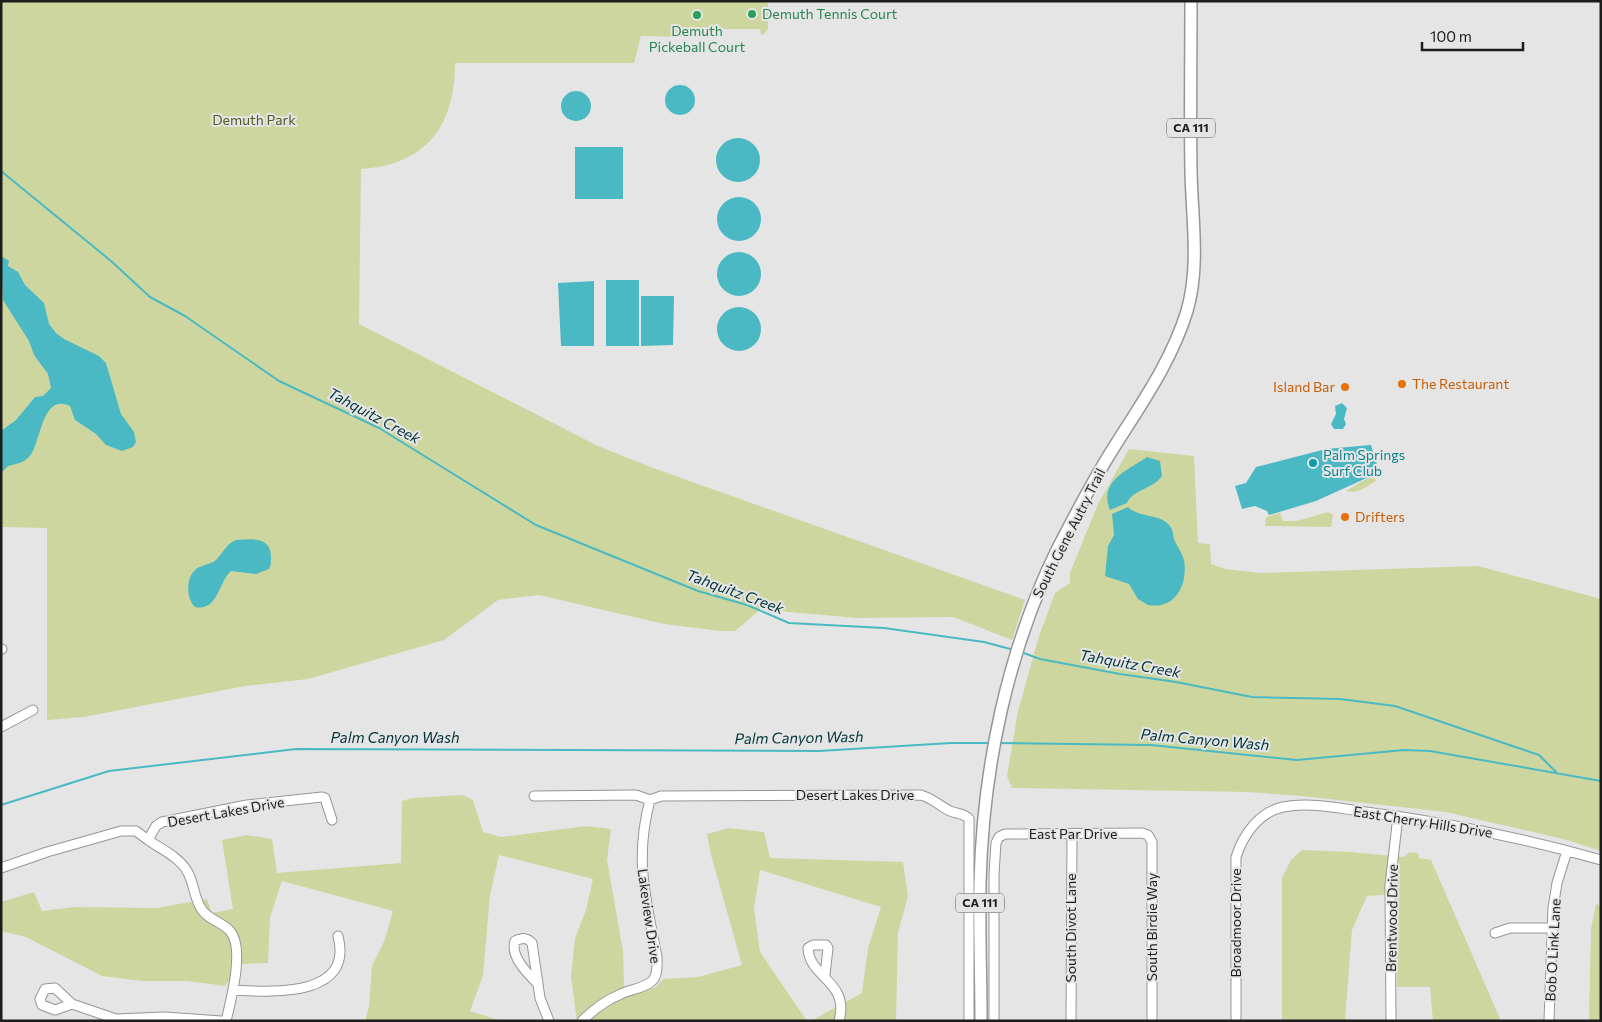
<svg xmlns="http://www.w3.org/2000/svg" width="1602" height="1022" viewBox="0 0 1602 1022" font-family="Commissioner,sans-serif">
  <rect width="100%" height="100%" fill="#e5e5e6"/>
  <!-- green -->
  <path fill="#ced69f" d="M 1,1 L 768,1 L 768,29 L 763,35 L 761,35 L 760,29 L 688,29 L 687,37 L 641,36 L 634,63 L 455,63 C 455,126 426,165 361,169 L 359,324 L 598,446 L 653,468 L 1025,600 L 1012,640 L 953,617 L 858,618 L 788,612 L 762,608 L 735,631 L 720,631 L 664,624 L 539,595 L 498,600 L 444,640 L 308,679 L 245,686 L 84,717 L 47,720 L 47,528 L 1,527 Z
    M 1129,449 L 1194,456 L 1198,543 L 1210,544 L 1211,564 L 1225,569 L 1261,573 L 1478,566 L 1601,599 L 1601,851 L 1567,840 L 1446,812 L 1301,796 L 1247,792 L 1012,788 L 1007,776 L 1018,711 L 1039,636 L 1055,593 L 1070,583 L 1070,573 L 1098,504 Z
    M 1373,475 L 1376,481 C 1366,487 1358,494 1346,491 Z
    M 1328,512 L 1333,515 L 1331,527 L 1265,526 L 1266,517 L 1280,513 L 1283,521 L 1297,521 Z
    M 463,795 L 473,800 L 483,832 L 502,837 L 586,826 L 611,829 L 607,860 L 623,951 L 624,986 L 654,988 L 664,979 L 698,977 L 742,965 L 711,855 L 707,834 L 729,828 L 764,832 L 770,858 L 903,862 L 908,896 L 898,933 L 896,1021 L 811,1021 L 862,993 L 868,948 L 881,907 L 760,870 L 754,909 L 760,952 L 807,1021 L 577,1021 L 571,977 L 575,938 L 586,910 L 593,879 L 499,855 L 490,895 L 483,976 L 470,1011 L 502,1021 L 365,1021 L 369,1007 L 372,966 L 385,939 L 393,911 L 282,881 L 270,917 L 268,963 L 241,964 L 225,986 L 187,981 L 142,981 L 102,976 L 26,937 L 1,931 L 1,902 L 34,892 L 42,911 L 74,907 L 157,908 L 207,899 L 212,913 L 233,909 L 222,840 L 247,835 L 272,839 L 277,873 L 401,863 L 402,801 L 412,798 Z
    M 1302,850 L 1350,852 L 1404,857 L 1409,852 L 1418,853 L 1419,858 L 1431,860 L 1501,1021 L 1433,1021 L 1430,987 L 1397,987 L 1396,894 L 1367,896 L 1352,930 L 1345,1021 L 1282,1021 L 1282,878 L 1291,860 Z
    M 1596,904 L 1601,906 L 1601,1021 L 1589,1021 L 1591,929 Z"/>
  <!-- water -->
  <path fill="#4ab9c3" d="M665 100a15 15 0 1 1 30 0a15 15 0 1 1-30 0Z
    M561 106a15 15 0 1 1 30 0a15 15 0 1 1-30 0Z
    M716 160a22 22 0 1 1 44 0a22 22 0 1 1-44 0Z
    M 575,147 L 623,147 L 623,199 L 575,199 Z
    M717 219a22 22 0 1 1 44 0a22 22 0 1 1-44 0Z
    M717 274a22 22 0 1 1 44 0a22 22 0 1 1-44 0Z
    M 1,256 L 9,261 L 8,266 L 18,272 L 25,285 L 44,303 L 49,324 L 56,333 L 64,339 L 99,356 L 106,363 L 121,414 L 134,432 L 136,442 L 133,447 L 122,451 L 106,445 L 96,434 L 75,420 L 70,406 C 41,392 41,445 29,457 C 23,463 16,464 8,466 L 1,473 L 1,431 L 16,420 L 35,397 L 43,396 L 51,388 L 48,374 L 34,355 L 29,341 L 3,300 Z
    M 606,280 L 639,280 L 639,346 L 606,346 Z
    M 594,281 L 594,346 L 561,346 L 558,283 Z
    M 641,296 L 674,296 L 673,345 L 641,346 Z
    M717 329a22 22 0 1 1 44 0a22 22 0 1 1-44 0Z
    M 1342,403 L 1347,408 L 1344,419 L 1346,424 L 1343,429 L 1334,429 L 1331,424 L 1336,414 L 1335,406 Z
    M 1371,445 L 1379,471 L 1371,476 L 1316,501 L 1269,515 L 1267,511 L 1255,506 L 1242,509 L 1235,486 L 1246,483 L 1256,467 L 1326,449 Z
    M 1147,457 L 1160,461 L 1162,476 C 1153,489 1132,490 1127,503 L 1110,510 C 1098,480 1129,470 1147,457 Z
    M 1128,507 C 1139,518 1161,514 1169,525 C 1173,529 1173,534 1174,539 C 1177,547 1182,552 1184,560 C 1188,584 1176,610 1148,605 L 1138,599 L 1129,584 L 1105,576 L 1108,546 L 1114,535 L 1112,514 Z
    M 236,540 C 252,539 271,536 271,557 C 271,562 271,565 269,569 L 256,574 L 231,571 C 219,581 218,612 195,607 C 186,599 186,578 195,570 C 200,565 210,565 216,560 C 223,553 226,544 236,540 Z"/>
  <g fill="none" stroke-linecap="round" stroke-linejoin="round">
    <!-- stream -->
    <path stroke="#4ab9c3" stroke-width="2" d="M 1,171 L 111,261 L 150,297 L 185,316 L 279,381 L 379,428 L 536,525 L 698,591 L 747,605 L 789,623 L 884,628 L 984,642 L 1014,650
      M 1021,652 L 1040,659 L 1120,674 L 1176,682 L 1252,697 L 1340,699 L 1395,706 L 1539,755 L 1558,774
      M 999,743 L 1151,745 L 1297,760 L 1404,750 L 1430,751 L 1601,781
      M 1,805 L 109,771 L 296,749 L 819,751 L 951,743 L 990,743"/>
    <!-- minor casing -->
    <g stroke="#969697" stroke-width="11">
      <path id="minor" d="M 1,649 L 2,649
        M 1,727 L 33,710
        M 534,796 L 636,795 L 650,800 L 661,796 L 921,795 C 932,798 940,806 950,811 C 957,814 964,813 969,819 L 969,1021
        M 148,840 C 161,849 179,857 187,871 C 194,882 194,899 202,910 C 209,920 222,922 230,931 C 245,948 231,1000 226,1021
        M 1,868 L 47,852 L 121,831 L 136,831 L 148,840 L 156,826 L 162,822 L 247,805 L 322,797 L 325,798 L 332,820
        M 1495,933 L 1510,928 L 1553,928
        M 825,975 L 828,948 L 826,945 L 813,945 L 808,948 C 809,978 850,981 839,1021
        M 537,983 C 527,973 510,956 515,941 C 522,938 527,937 532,943 L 540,998 L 549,1021
        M 233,990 C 272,992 354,998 338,936
        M 72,1004 L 55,1010 L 42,1005 L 40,999 L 45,989 L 55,988 L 72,1004 L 116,1019 L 165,1017 L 221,1021
        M 582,1021 C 593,1010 606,1000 621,994 C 631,989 646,988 653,980 C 658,974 657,964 657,957 C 646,898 634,860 650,800
        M 994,1021 L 994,874 L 996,843 L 999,837 L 1005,834 L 1142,833 L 1148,835 L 1152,842 L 1152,1021
        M 1071,1021 L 1072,834
        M 1236,1021 L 1236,857 C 1243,835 1259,812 1283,807 C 1309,802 1340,808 1366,812 C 1446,822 1523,838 1601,860
        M 1391,1021 L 1390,885 L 1398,816
        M 1549,1021 L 1553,908 L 1557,883 L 1567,851"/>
    </g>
    <!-- major casing -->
    <g stroke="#969697" stroke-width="14">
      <path id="major" d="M 981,1021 C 981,974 979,928 980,882 C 983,769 1007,652 1057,550 C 1074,517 1091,484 1111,452 C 1139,407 1171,363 1187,311 C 1200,267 1192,218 1191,172 C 1190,115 1191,58 1191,1"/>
    </g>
    <!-- minor -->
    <use href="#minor" stroke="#fff" stroke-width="9"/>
    <!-- major -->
    <use href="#major" stroke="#fff" stroke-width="11"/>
  </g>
  <!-- markers -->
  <g fill="#2e9e5b" stroke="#e5e5e6" stroke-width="2">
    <circle cx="752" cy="14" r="5"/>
    <circle cx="697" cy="15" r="5"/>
  </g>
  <g fill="#e8710a" stroke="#e5e5e6" stroke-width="2">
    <circle cx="1402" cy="384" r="5"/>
    <circle cx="1345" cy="387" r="5"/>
    <circle cx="1345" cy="517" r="5"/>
  </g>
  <circle fill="#0f9aa8" stroke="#e5e5e6" stroke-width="2" cx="1313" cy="463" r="5"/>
  <g text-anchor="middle" stroke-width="4" stroke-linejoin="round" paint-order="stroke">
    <!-- shield labels -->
    <g fill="#e5e5e6" stroke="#595959" stroke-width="1">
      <rect x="1167" y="118.5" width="48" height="19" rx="4"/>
      <rect x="956" y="893.5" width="48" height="19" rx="4"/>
    </g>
    <g font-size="12" font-weight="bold" fill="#1d1d1d">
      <text x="1191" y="132">CA 111</text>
      <text x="980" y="907">CA 111</text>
    </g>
    <!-- leisure labels -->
    <g font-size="14" fill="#27864d" stroke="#e5e5e6" text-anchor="start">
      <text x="762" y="19">Demuth Tennis Court</text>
      <text x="697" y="36" text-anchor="middle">Demuth<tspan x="697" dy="16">Pickeball Court</tspan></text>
    </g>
    <!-- park labels -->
    <g font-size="14" fill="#535921" stroke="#e5e5e6">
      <text x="254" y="125">Demuth Park</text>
    </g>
    <!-- food labels -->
    <g font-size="14" fill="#c56008" stroke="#e5e5e6" text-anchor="start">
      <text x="1412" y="389">The Restaurant</text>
      <text x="1335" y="392" text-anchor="end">Island Bar</text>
      <text x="1355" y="522">Drifters</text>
    </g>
    <!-- culture labels -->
    <g font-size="14" fill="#0d838f" stroke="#e5e5e6" text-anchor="start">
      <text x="1323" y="460">Palm Springs<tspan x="1323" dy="16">Surf Club</tspan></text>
    </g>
    <!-- street labels -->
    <g font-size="14" fill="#1d1d1d" stroke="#e5e5e6">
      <text transform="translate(1069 533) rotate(-63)" y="5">South Gene Autry Trail</text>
      <text x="855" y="800">Desert Lakes Drive</text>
      <text transform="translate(226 812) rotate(-10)" y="5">Desert Lakes Drive</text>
      <text transform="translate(1423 822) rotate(9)" y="5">East Cherry Hills Drive</text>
      <text x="1073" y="839">East Par Drive</text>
      <text transform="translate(649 916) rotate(82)" y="5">Lakeview Drive</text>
      <text transform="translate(1392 918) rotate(-89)" y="5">Brentwood Drive</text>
      <text transform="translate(1236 923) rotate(-90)" y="5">Broadmoor Drive</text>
      <text transform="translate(1152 927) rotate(-90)" y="5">South Birdie Way</text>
      <text transform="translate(1071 928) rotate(-90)" y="5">South Divot Lane</text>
      <text transform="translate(1553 950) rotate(-87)" y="5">Bob O Link Lane</text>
    </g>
    <!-- water labels -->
    <g font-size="15" font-style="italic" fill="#003439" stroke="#e5e5e6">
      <text transform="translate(374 416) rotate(28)" y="5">Tahquitz Creek</text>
      <text transform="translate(735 592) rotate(20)" y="5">Tahquitz Creek</text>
      <text transform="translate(1130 664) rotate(10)" y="5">Tahquitz Creek</text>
      <text x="395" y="743">Palm Canyon Wash</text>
      <text transform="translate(799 738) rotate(-1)" y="5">Palm Canyon Wash</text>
      <text transform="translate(1205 740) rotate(5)" y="5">Palm Canyon Wash</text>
    </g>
  </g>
  <!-- border -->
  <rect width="1602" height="1022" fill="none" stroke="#1d1d1d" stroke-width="5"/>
  <!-- scale -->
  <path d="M1422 42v8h101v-8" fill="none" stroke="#1d1d1d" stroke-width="2.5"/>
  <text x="1430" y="42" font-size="15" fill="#1d1d1d" stroke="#e5e5e6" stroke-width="4" paint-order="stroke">100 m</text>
</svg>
